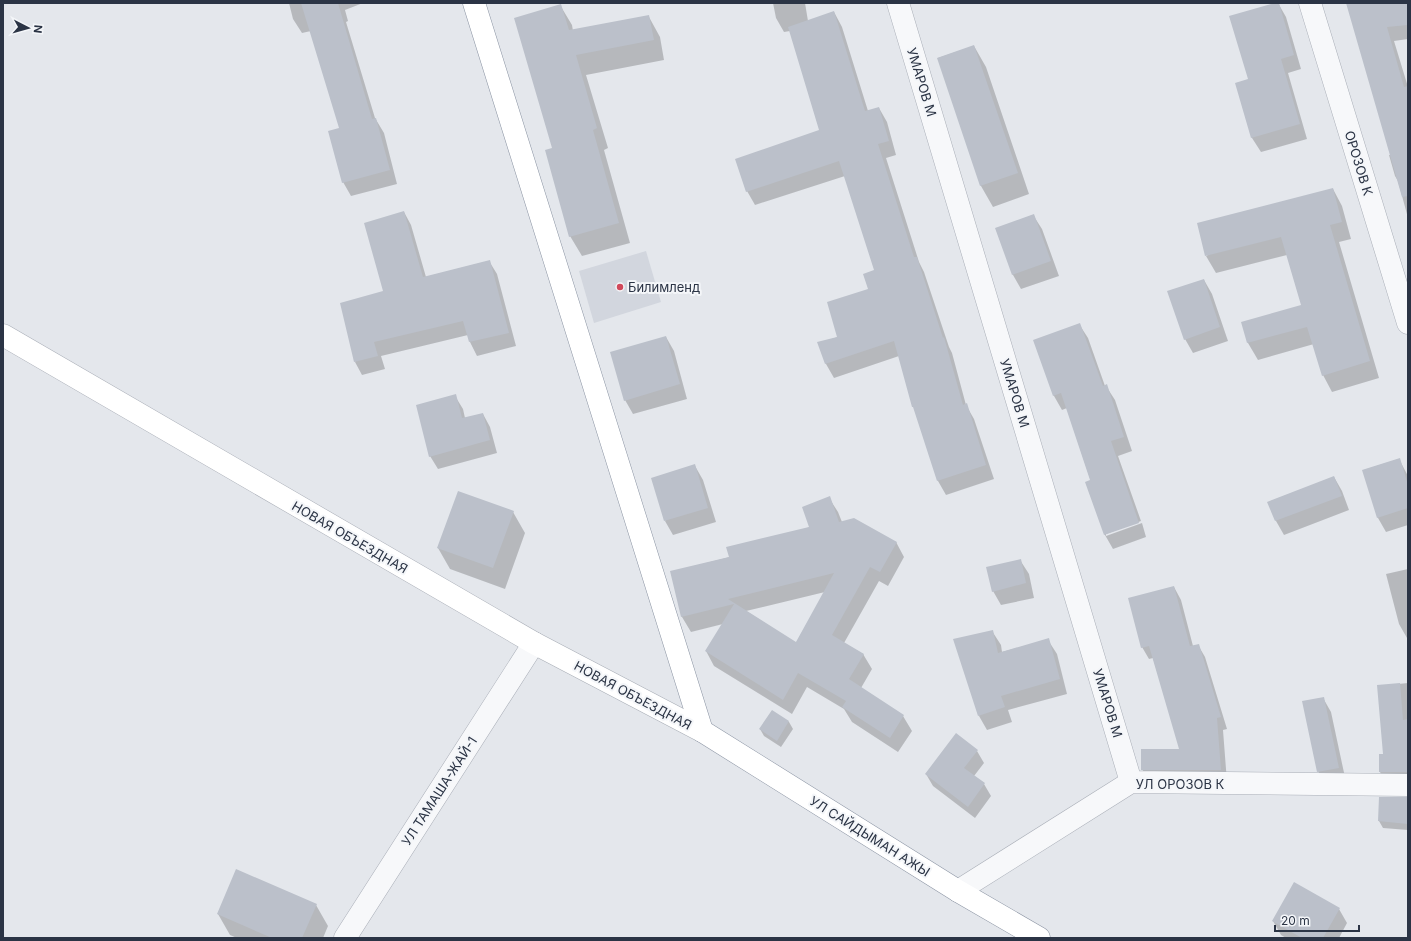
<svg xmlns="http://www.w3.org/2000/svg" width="1411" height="941" viewBox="0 0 1411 941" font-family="Inter,sans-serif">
  <rect width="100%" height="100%" fill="#e4e7ec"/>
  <!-- built -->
  <path fill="#d2d6de" d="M 646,251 L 661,302 L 594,323 L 579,271 Z"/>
  <!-- shadow -->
  <path fill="#0003" fill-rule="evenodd" d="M 289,3 L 363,3 L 345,10 L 348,21 L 346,22 L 375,118 L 384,133 L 397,184 L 351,196 L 343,182 L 341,128 L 311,31 L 302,33 L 293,19 Z
    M 773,3 L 805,3 L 808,21 L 834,12 L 842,27 L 868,111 L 879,108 L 887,122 L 896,155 L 886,158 L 919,262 L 924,272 L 949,347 L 952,353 L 966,405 L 974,419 L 994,479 L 946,495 L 938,481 L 899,356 L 834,378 L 826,364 L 819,343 L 838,337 L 869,290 L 875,271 L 845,176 L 755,205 L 747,191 L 820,131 L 790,31 L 784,32 L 776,18 Z
    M 1278,3 L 1286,17 L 1301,69 L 1288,73 L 1307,139 L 1261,152 L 1252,138 L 1237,83 L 1249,80 Z
    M 1361,3 L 1408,3 L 1408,39 L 1394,41 L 1408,87 L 1408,218 L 1398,181 L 1395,176 L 1389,155 L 1391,155 Z
    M 560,5 L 572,25 L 573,31 L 649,17 L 660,37 L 664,60 L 586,75 L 608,148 L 604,150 L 630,243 L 582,256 L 570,236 L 553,149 Z
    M 974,46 L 986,67 L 1029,194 L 993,207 L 981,186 L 938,58 Z
    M 1333,189 L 1342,206 L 1351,239 L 1339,242 L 1379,378 L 1332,392 L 1323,375 L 1314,344 L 1258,360 L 1248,343 L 1243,323 L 1302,306 L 1287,255 L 1216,273 L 1206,256 Z
    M 404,212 L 411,225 L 426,277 L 489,261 L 497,274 L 516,346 L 477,356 L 470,342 L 468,335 L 381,356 L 385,369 L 362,375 L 355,362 L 384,292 Z
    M 1033,215 L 1042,229 L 1059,276 L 1021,289 L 1013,275 L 996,229 Z
    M 1204,280 L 1212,294 L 1228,341 L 1193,353 L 1185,339 Z
    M 1079,324 L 1088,338 L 1105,386 L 1106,386 L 1115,400 L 1132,451 L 1118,456 L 1141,521 L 1106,534 L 1106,536 L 1142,523 L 1146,537 L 1113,549 L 1105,535 L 1086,483 L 1091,481 L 1067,408 L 1062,410 L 1054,396 L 1034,341 Z
    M 666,337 L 674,351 L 687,399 L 633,414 L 625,400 Z
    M 455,396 L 463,409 L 465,418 L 483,414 L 490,427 L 497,453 L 438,469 L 430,456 Z
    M 1399,459 L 1408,476 L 1408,525 L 1386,532 L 1378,518 L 1364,470 Z
    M 695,466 L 703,480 L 716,522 L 673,535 L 665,521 Z
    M 1334,477 L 1342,491 L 1349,510 L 1284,535 L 1276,521 L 1269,502 Z
    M 829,498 L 838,512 L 842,522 L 896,542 L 904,557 L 888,586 L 879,581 L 844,643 L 863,654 L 872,669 L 861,688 L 903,716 L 912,731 L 898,752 L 852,722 L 844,709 L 807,687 L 792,714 L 714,666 L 706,651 L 723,624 L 691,632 L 682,617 L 671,572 L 730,557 L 810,527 ZM 825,592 L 796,643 L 746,611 Z
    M 513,512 L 525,533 L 505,589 L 450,569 L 438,548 Z
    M 1020,560 L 1029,574 L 1034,598 L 1001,605 L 993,591 Z
    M 1408,569 L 1408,638 L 1407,638 L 1399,624 L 1386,574 Z
    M 1174,587 L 1181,600 L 1193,646 L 1198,645 L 1205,657 L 1227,729 L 1223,730 L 1227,782 L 1149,781 L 1142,769 L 1181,750 L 1153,658 L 1149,659 L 1142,647 Z
    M 992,631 L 1001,645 L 1002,652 L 1048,640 L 1057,654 L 1067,694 L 1008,710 L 1012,722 L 987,730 L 979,716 Z
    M 1408,683 L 1408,786 L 1388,786 L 1380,772 L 1384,755 L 1378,686 Z
    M 1323,698 L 1331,712 L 1346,782 L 1326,785 L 1318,771 Z
    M 772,711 L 789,722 L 793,729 L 781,747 L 764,736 L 760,729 Z
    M 977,751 L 984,763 L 974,776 L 984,784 L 991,796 L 975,818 L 933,786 L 926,774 Z
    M 1408,798 L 1408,830 L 1383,828 L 1379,821 Z
    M 316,905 L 328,926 L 323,938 L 237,938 L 230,935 L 218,914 Z
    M 1339,909 L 1347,923 L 1339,938 L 1286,938 L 1281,935 L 1273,921 Z"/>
  <!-- building -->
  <path fill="#bbc0ca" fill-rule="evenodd" d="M 301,3 L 338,3 L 372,119 L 376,118 L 390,170 L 342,183 L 328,131 L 339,128 Z
    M 1275,3 L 1279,3 L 1294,55 L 1281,59 L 1300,124 L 1251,138 L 1235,83 L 1248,79 L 1229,16 Z
    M 1346,3 L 1408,3 L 1408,25 L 1387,27 L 1404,87 L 1408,86 L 1408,196 L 1402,197 Z
    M 561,4 L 569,30 L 649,15 L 654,40 L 576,55 L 597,128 L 593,130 L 619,223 L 569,237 L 545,150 L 552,148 L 514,18 Z
    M 834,11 L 865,111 L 879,107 L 889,141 L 878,144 L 914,257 L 917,257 L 943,338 L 944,337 L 963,405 L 967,403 L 986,465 L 937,481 L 913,407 L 912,407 L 894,341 L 825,364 L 817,342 L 837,337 L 827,302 L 868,289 L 863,274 L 874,270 L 839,161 L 746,192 L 735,159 L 819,130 L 788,27 Z
    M 974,45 L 1018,173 L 980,186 L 937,58 Z
    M 1333,188 L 1342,222 L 1330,225 L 1370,361 L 1322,376 L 1307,327 L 1247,343 L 1241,322 L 1301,305 L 1281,237 L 1205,256 L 1197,223 Z
    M 404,211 L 423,277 L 490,260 L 509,333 L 469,342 L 463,321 L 374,342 L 378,356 L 354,362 L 340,303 L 383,291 L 364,223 Z
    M 1034,214 L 1051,261 L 1012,275 L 995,228 Z
    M 1204,279 L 1220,327 L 1184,340 L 1167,291 Z
    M 1080,323 L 1103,386 L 1107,384 L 1124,437 L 1111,441 L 1139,523 L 1104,535 L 1085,482 L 1090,480 L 1061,393 L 1053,396 L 1033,340 Z
    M 666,336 L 680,384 L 624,401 L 610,352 Z
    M 456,394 L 462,418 L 483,413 L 490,440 L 429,457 L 416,405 Z
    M 1400,458 L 1408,485 L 1408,508 L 1377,518 L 1362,470 Z
    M 695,464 L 708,508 L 664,521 L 651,478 Z
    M 1334,476 L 1342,496 L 1275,521 L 1267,502 Z
    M 458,491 L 514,511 L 493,568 L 437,548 Z
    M 830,496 L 839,522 L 854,518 L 897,542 L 880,572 L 870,567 L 832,635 L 864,654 L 849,679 L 904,715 L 890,738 L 842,707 L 846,701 L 798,673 L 783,700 L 705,651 L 734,604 L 681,617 L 670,571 L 729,557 L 726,547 L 809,527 L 802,507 ZM 834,573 L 796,642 L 728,599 Z
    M 1021,559 L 1026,583 L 992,592 L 986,567 Z
    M 1174,586 L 1190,646 L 1199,644 L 1221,717 L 1217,718 L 1221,770 L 1141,770 L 1141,749 L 1179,749 L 1149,646 L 1141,648 L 1128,598 Z
    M 993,630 L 998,653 L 1049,638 L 1060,679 L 1001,696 L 1005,707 L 978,716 L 953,639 Z
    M 1400,683 L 1403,720 L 1408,719 L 1408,772 L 1379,772 L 1379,754 L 1383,754 L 1377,685 Z
    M 1324,697 L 1339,768 L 1317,772 L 1302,701 Z
    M 772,710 L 789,721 L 777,741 L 759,729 Z
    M 956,733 L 978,750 L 964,768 L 985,783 L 968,807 L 925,774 Z
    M 1379,797 L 1408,797 L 1408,824 L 1378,821 Z
    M 236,869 L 317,904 L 302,938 L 272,938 L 217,914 Z
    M 1294,882 L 1340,908 L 1323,938 L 1302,938 L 1272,921 Z"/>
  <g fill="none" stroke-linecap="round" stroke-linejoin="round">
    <!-- minor casing -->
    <g stroke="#a9aeb7" stroke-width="23">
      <path id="minor" d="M 898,3 L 1131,782
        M 1310,3 L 1408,323
        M 958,891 L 1131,782 L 1408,785
        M 345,938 L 534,643"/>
    </g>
    <!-- secondary casing -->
    <g stroke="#a9aeb7" stroke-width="23">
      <path id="secondary" d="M 3,335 L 534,643 L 702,731"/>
    </g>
    <!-- trunk casing -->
    <g stroke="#8b94a3" stroke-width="23">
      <path id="trunk" d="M 474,3 L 702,731 L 958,891 L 1039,938"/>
    </g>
    <!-- minor -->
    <use href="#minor" stroke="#f7f8fa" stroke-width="22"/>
    <!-- secondary -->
    <use href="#secondary" stroke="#fff" stroke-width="22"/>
    <!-- trunk -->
    <use href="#trunk" stroke="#fff" stroke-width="22"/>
  </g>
  <!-- markers -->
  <circle fill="#d1495b" stroke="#f4f6f9" stroke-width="1.5" cx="620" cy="287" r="4"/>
  <g text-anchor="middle" stroke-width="4" stroke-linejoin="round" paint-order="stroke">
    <!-- street labels -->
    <g font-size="13" fill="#2b3445" stroke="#f4f6f9">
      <text transform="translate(922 82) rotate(73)" y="5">УМАРОВ М</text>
      <text transform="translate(1359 163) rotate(73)" y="5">ОРОЗОВ К</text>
      <text transform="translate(1015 393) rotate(73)" y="5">УМАРОВ М</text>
      <text transform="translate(350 537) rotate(30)" y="5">НОВАЯ ОБЪЕЗДНАЯ</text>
      <text transform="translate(633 695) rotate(28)" y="5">НОВАЯ ОБЪЕЗДНАЯ</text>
      <text transform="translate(1108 703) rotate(73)" y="5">УМАРОВ М</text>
      <text x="1180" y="789">УЛ ОРОЗОВ К</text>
      <text transform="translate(439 791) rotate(-57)" y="5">УЛ ТАМАША-ЖАЙ-1</text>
      <text transform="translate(870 836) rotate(32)" y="5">УЛ САЙДЫМАН АЖЫ</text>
    </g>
    <!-- poi labels -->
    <g font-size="13" fill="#2b3445" stroke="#f4f6f9" text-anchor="start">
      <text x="628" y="292">Билимленд</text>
    </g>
  </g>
  <!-- border -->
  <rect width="1411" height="941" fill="none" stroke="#2b3445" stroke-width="8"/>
  <!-- north arrow -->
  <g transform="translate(28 28) rotate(96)" stroke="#f4f6f9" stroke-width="3" paint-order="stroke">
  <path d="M0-3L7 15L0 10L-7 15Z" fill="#2b3445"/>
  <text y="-6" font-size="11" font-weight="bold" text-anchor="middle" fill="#2b3445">N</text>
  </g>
  <!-- scale -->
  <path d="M1275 925v6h84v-6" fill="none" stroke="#2b3445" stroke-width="2"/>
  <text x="1281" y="925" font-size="12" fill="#2b3445" stroke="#f4f6f9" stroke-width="3" paint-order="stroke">20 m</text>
</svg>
